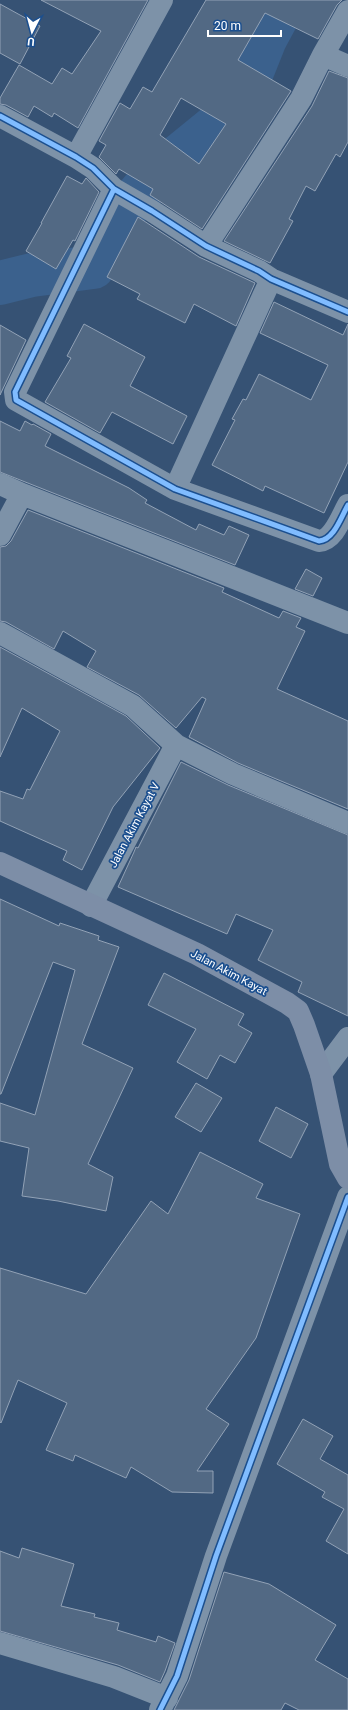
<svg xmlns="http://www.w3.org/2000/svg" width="348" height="1710" viewBox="0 0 348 1710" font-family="Roboto,sans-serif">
  <rect width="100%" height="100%" fill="#365274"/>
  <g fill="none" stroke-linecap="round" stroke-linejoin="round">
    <!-- river -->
    <path stroke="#3b618d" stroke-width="44" d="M 0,283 L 32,275 L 93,267 L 118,219 L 153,177 L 218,124 L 245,89 L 265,39 L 286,0"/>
  </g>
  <!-- building -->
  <path fill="#526984" stroke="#92a2b6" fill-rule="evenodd" d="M 41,0 L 148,0 L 78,128 L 54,113 L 52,117 L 34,106 L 28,117 L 6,105 L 0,104 L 0,98 L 19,65 L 52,84 L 62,68 L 72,74 L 101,31 Z
    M 206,0 L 342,0 L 337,5 L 318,39 L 265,13 L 238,60 L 291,91 L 202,229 L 150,195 L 153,189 L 119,169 L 116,174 L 99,157 L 106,145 L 99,141 L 120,103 L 130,109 L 143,87 L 152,92 ZM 181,98 L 226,124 L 199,164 L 160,135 Z
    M 0,4 L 40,26 L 20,64 L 0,53 Z
    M 329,71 L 348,78 L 348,142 L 340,157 L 336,154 L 315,191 L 306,186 L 289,219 L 293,221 L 270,263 L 224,241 L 312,106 Z
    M 67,176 L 82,184 L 86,178 L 99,192 L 75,241 L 73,240 L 56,269 L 26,251 L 42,223 L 41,223 Z
    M 138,217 L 199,257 L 255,283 L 236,326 L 194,304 L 185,323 L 137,299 L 140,294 L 107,277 Z
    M 274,302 L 343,335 L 348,324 L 348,462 L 324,513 L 265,486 L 263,491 L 212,465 L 235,420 L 232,419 L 243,399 L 246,400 L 259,374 L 311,400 L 328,365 L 260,333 Z
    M 84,324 L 145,357 L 130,386 L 187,416 L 173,444 L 112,412 L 100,433 L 45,402 L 71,358 L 67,356 Z
    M 0,325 L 26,340 L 0,395 Z
    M 0,421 L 20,431 L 25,421 L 32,425 L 33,424 L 51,434 L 45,446 L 129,488 L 147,500 L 145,503 L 196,530 L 199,524 L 224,535 L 229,526 L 249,535 L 235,565 L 0,472 Z
    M 28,510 L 224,588 L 222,592 L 279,618 L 283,611 L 301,618 L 296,627 L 305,631 L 277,689 L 348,721 L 348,809 L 238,763 L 189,737 L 206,699 L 202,697 L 176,728 L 139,695 L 87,667 L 96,651 L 63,631 L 54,649 L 6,622 L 0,621 L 0,547 L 6,546 L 11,541 Z
    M 306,569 L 322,578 L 313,596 L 295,589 Z
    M 0,647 L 126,716 L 160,748 L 113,807 L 82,870 L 63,860 L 67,851 L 0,821 L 0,791 L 23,799 L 27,789 L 30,790 L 60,731 L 22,708 L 0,757 Z
    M 181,762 L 228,785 L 348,835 L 348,1016 L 298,992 L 302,982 L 258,960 L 273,930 L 236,914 L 227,934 L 118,887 L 134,852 L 136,847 L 138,848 Z
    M 0,899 L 59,926 L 60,923 L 99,936 L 98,940 L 119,947 L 82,1044 L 133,1068 L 88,1164 L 113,1177 L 106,1211 L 58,1201 L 22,1196 L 29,1148 L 0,1141 L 0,1103 L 35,1115 L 75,970 L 53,962 L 1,1094 L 0,1094 Z
    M 164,973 L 244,1014 L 238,1025 L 252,1033 L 235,1063 L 220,1055 L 207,1079 L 177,1062 L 196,1029 L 148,1005 Z
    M 196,1083 L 222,1098 L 201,1132 L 175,1117 Z
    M 276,1107 L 308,1124 L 291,1158 L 259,1141 Z
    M 200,1152 L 263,1184 L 256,1198 L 300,1214 L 256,1338 L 206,1409 L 229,1424 L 197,1471 L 213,1471 L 213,1493 L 172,1492 L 131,1467 L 126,1478 L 75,1455 L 73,1461 L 46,1450 L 67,1403 L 18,1380 L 1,1423 L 0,1422 L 0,1268 L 86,1294 L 151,1201 L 168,1214 Z
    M 303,1419 L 333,1436 L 320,1459 L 348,1475 L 348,1554 L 326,1541 L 344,1509 L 322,1497 L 325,1492 L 277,1464 Z
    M 22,1548 L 74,1564 L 61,1606 L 95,1614 L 94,1617 L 119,1623 L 117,1630 L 156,1642 L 158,1636 L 175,1643 L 165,1671 L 160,1682 L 118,1665 L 0,1631 L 0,1551 L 19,1558 Z
    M 224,1572 L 269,1584 L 336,1625 L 315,1660 L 348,1679 L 348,1710 L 299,1710 L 285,1703 L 281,1710 L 174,1710 L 189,1680 Z"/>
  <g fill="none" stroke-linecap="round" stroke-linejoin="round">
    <!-- minor -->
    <path stroke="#7d92a8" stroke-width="22" d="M 323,55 L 348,11
      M 0,116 L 76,157 L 93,168 L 114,189 L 152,211 L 206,246 L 259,271 L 271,279 L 348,312
      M 76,157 L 162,0
      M 114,189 L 15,392 L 16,400 L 175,489 L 319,541 C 334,540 341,517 348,505
      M 206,246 L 301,99 L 323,55 L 348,66
      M 0,484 L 22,494 L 348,623
      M 175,489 L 271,279
      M 0,535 L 22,494
      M 0,633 L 133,706 L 176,745 L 233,774 L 348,823
      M 91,906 L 176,745
      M 321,1074 L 348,1038
      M 0,1643 L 114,1677 L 167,1698
      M 160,1710 L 177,1676 L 216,1556 L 348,1197"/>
    <!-- major -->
    <path stroke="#7d8ea7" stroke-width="22" d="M 0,863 L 197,954 L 287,1003 L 298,1011 L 304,1025 L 321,1074 L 340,1164 L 348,1178"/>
    <!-- cycleway casing -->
    <g stroke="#1b4f8f" stroke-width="8">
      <path id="cycleway" d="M 0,116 L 76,157 L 93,168 L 114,189 L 152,211 L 206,246 L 259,271 L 271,279 L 348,312
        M 114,189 L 15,392 L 16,400 L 175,489 L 319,541 C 334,540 341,517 348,505
        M 160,1710 L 177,1676 L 216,1556 L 348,1197"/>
    </g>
    <!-- cycleway -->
    <use href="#cycleway" stroke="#80bcff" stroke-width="5"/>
  </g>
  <g text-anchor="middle" stroke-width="3.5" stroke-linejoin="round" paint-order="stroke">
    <!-- street labels -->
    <g font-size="11" fill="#fff" stroke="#1b4f8f">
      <text transform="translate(134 825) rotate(-62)" y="4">Jalan Akim Kayat V</text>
      <text transform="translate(229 972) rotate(28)" y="4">Jalan Akim Kayat</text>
    </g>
  </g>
  <!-- north arrow -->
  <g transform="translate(32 32) rotate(186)" stroke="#1b4f8f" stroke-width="3" paint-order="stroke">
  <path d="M0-3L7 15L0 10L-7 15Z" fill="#ffffff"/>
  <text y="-6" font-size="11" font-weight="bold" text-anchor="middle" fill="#ffffff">U</text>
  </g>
  <!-- scale -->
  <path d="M208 30v6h73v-6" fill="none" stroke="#ffffff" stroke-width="2"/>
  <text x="214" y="30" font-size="12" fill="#ffffff" stroke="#1b4f8f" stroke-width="3" paint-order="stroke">20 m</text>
</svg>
